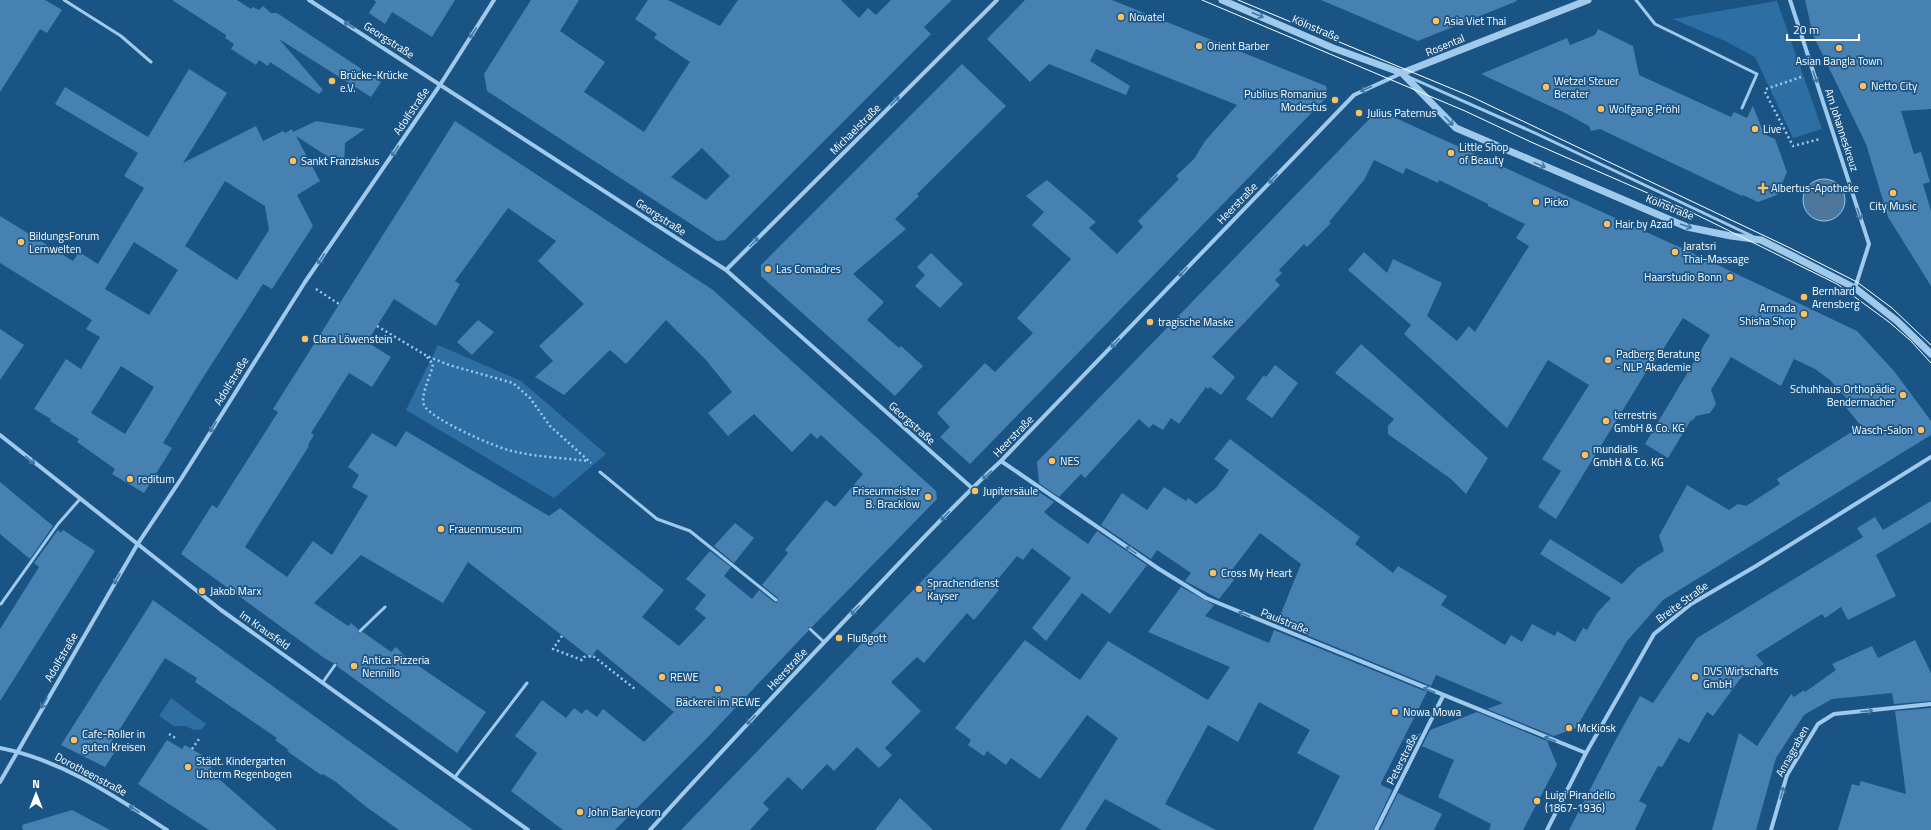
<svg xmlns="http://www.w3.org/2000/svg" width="1931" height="830" viewBox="0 0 1931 830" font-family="'Titillium Web',sans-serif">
  <rect width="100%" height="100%" fill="#1a5485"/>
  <!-- green -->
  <path fill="#2d6ea3" d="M 1777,1 L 1822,129 L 1793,138 L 1755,57 L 1725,41 L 1673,19 Z
    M 438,345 L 521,381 L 606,454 L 554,498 L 406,410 Z
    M 171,698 L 206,724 L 202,729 L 194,730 L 186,726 L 174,726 L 159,716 Z"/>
  <!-- water -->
  <path fill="#4c769a" stroke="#93c7ee" d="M1803 200a21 21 0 1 1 42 0a21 21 0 1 1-42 0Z"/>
  <!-- building -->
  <path fill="#4681b1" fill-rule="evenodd" d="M 0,0 L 45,0 L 62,10 L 47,33 L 40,29 L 0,92 Z
    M 172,0 L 237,0 L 251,9 L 253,7 L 259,10 L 263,6 L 271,13 L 277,13 L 381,82 L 371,97 L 279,39 L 323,90 L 319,94 L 270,62 L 268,66 L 259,60 L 256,65 L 231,49 L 234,44 L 225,38 L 226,35 Z
    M 374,0 L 455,0 L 432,37 L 392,12 L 385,24 L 369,13 L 376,2 Z
    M 531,0 L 579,0 L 560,31 L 605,62 L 584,92 L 644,132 L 690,62 L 654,38 L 657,34 L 635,19 L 648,0 L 668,0 L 720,26 L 738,0 L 841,0 L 859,18 L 868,8 L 876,15 L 891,0 L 952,0 L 924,27 L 931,34 L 725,240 L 717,241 L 487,91 L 484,74 ZM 702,148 L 730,176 L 706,200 L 671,177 Z
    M 1025,0 L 1112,0 L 1326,86 L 1328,96 L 970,464 L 940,437 L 950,427 L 937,413 L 985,363 L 995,372 L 1033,333 L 1017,318 L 1071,259 L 1032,225 L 1044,212 L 1026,196 L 1047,180 L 1096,222 L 1089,228 L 1117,254 L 1143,227 L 1138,221 L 1179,179 L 1176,176 L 1194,159 L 1205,141 L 1237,105 L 1096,49 L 1090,61 L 1130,86 L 1126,95 L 1049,64 L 1030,82 L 987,39 Z
    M 1321,0 L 1516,0 L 1517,1 L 1418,41 Z
    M 1805,0 L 1931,0 L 1931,109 L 1901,111 L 1914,154 L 1921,152 L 1930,182 L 1923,184 L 1931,211 L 1931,286 L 1888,217 L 1866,144 L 1813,35 Z
    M 1598,29 L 1633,46 L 1639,75 L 1731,117 L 1734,112 L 1747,118 L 1753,106 L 1764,134 L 1775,139 L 1787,172 L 1777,195 L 1758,202 L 1743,195 L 1742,196 L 1600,129 L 1591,131 L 1589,126 L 1565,113 L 1481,74 L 1567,38 L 1570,45 L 1595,35 Z
    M 962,64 L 1006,106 L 917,194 L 919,196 L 895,219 L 906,229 L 853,274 L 884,302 L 867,320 L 899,348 L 901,346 L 923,366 L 895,396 L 761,276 L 761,265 Z
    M 189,69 L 227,93 L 183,163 L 256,126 L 263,141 L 283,131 L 285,133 L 292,129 L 293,132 L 316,121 L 365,129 L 345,143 L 344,167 L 296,136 L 320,181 L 297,195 L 313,226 L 272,289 L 263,284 L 197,387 L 163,443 L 172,448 L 144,493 L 112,474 L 115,469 L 77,442 L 79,439 L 50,421 L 51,419 L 34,409 L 66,359 L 81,369 L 100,337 L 86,329 L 92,320 L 0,263 L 0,216 L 73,261 L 79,252 L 98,264 L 144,188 L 124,176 L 138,153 L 55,104 L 65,87 L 148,137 ZM 225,181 L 265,206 L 269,230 L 237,280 L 185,246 ZM 134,242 L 178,270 L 149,315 L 105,289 ZM 121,366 L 154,387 L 125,434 L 91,413 Z
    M 1378,110 L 1688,251 L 1857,331 L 1894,371 L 1931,421 L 1931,435 L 1663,600 L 1627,641 L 1576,728 L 1554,736 L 1487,709 L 1503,703 L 1436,675 L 1431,686 L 1277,623 L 1301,564 L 1260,533 L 1228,575 L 1234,580 L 1219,599 L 1185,581 L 1191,573 L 1157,550 L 1151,559 L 1101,525 L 1122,493 L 1147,510 L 1164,487 L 1186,501 L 1188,498 L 1196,504 L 1216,488 L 1229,470 L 1214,459 L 1230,439 L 1360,537 L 1355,544 L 1393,573 L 1398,566 L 1447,596 L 1441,605 L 1505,645 L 1511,635 L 1522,642 L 1532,624 L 1555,636 L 1557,631 L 1575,642 L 1583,628 L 1587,630 L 1597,613 L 1611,598 L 1540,554 L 1550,539 L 1622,584 L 1637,568 L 1664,551 L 1659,536 L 1687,485 L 1729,510 L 1738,504 L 1746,506 L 1780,484 L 1777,479 L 1861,426 L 1845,406 L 1850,402 L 1830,380 L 1815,369 L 1794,359 L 1781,386 L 1731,357 L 1711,390 L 1716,404 L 1710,413 L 1696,416 L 1692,421 L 1691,420 L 1668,458 L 1645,444 L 1710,335 L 1683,318 L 1653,365 L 1651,364 L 1556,519 L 1538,507 L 1561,471 L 1542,459 L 1589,385 L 1548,360 L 1507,428 L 1404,334 L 1411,325 L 1348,270 L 1364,252 L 1387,273 L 1393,259 L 1442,283 L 1427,316 L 1457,341 L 1469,326 L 1475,332 L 1529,246 L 1516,238 L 1525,224 L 1488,206 L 1488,204 L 1439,180 L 1438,183 L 1406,168 L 1403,174 L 1374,160 L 1364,180 L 1329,222 L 1331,223 L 1307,247 L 1304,244 L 1279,270 L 1282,273 L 1275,280 L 1280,285 L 1212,357 L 1235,377 L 1221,395 L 1210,387 L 1208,389 L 1206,387 L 1179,424 L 1171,418 L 1163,430 L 1153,424 L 1149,428 L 1139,419 L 1085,478 L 1081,474 L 1059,497 L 1039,483 L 1037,462 Z
    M 455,121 L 713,290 L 936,491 L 937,499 L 812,627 L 808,627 L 808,631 L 707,738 L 615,830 L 563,830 L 511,791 L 537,753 L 515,736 L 542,700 L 566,718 L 574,708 L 582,714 L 586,709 L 597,717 L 603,709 L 644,742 L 674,712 L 597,649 L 591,658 L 468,562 L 443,603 L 361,555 L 314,603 L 348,626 L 351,623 L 358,629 L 358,633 L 363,632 L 391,652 L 396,647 L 407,658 L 486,712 L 457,753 L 338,667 L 337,663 L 333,663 L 324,658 L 181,554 L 212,505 L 217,508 L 278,412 L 273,409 ZM 508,208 L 556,241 L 538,261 L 584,304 L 539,346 L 553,361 L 535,377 L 564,395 L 610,350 L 626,364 L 666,320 L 706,360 L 732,392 L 708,413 L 728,436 L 754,414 L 792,452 L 811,433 L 817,439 L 821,435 L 863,474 L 835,507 L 826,500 L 785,550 L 788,553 L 762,585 L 778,598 L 777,603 L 774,602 L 759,590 L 752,599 L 724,576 L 731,567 L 710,551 L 686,579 L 706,595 L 695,609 L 706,618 L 679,646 L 642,617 L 664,590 L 560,508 L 549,516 L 406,431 L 396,447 L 372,433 L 348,467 L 359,475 L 352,487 L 368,496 L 332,555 L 313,541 L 287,577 L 245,547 L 309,446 L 308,445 L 314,435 L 311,433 L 349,373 L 372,387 L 391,357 L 367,342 L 394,299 L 436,326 L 460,284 L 455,281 Z
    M 931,253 L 963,284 L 940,308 L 915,286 L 925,275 L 917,267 Z
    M 478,320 L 494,332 L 472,355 L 457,342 Z
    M 0,329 L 24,345 L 0,380 Z
    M 1361,344 L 1488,458 L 1466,494 L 1451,479 L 1388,434 L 1388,426 L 1394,419 L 1335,373 Z
    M 1275,365 L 1298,383 L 1272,418 L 1246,399 L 1264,375 L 1266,377 Z
    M 0,482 L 53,526 L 30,559 L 0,534 Z
    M 1039,492 L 1054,502 L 1044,512 L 1051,518 L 1088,544 L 1097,531 L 1147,565 L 1110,614 L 1082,593 L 1046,641 L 1032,628 L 1071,578 L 1032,548 L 1023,560 L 1017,556 L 993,585 L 999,590 L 974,620 L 967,613 L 924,663 L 917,657 L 891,682 L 921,711 L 885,748 L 892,755 L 879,768 L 857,747 L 834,771 L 827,764 L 802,790 L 788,777 L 763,803 L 769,809 L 750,830 L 681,830 L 1007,493 Z
    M 1931,501 L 1931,522 L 1876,555 L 1896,596 L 1848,620 L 1841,607 L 1825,618 L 1822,614 L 1756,655 L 1764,664 L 1740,679 L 1713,716 L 1707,712 L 1689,743 L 1679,738 L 1662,767 L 1658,766 L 1639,801 L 1647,805 L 1635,830 L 1569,830 L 1614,743 L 1640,696 L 1653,703 L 1697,638 L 1863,537 L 1857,528 L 1875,517 L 1883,530 Z
    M 735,523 L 754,538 L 734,563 L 714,546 Z
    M 58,530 L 61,533 L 63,530 L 95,551 L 0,701 L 0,629 L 39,567 L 34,563 Z
    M 1181,587 L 1214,605 L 1205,616 L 1269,643 L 1274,630 L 1427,692 L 1381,783 L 1381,785 L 1392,790 L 1373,830 L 1313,830 L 1340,776 L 1297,753 L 1310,730 L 1259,702 L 1238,742 L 1208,725 L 1165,804 L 1216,830 L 1162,830 L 1105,799 L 1085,830 L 1060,830 L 1118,738 L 1087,715 L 1040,779 L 1011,758 L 1006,765 L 987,751 L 984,756 L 968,745 L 971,740 L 955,728 L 1025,640 L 1080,680 L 1108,641 L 1208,700 L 1230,667 L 1148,632 Z
    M 153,600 L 303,708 L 473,830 L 399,830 L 365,806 L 336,782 L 323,774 L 321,775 L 287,751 L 289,750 L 275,740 L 277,738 L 195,682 L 197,678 L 165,658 L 109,746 L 116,750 L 105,767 L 61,745 Z
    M 1915,640 L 1931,673 L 1931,701 L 1894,704 L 1892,693 L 1832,699 L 1804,715 L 1776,758 L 1756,830 L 1712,830 L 1739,733 L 1757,746 L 1791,694 L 1794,697 L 1804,690 L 1805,692 L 1836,670 L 1832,664 L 1872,646 L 1878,658 Z
    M 1931,708 L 1931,830 L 1838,830 L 1852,784 L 1859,786 L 1861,781 L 1906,794 L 1895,711 Z
    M 1477,712 L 1547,741 L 1557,765 L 1523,830 L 1489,830 L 1491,824 L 1438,797 L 1454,760 L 1422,746 L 1430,730 Z
    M 1421,733 L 1415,744 L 1404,739 Z
    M 167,740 L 182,749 L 185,745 L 202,755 L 200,758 L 213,769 L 211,772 L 277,830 L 209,830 L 138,784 Z
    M 1398,793 L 1442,814 L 1434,830 L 1380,830 Z
    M 900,798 L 933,830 L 875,830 Z
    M 72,810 L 110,830 L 23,830 L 22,825 Z"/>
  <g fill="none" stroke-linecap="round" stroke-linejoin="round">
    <!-- path -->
    <path stroke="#a0caec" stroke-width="2.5" stroke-dasharray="2 3" stroke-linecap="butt" d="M 1766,89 L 1801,77
      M 1765,92 L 1793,146 L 1820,139
      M 316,289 L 339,304
      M 377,326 L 427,356 L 449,365 L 513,383 L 530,398 L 550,426 L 591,463
      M 427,357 L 433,364 C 431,376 420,395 424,405 C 430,419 497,448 512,451 C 537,457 563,458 588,461
      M 562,636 L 553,649 L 582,660 L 584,657 L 593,656 L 635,689
      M 169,734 L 177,739
      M 192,749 L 199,739"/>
    <!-- service -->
    <path stroke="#a0caec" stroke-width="3" d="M 64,0 L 121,36 L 151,62
      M 1636,0 L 1655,24 L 1757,74 L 1742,108
      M 1409,77 L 1535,133 L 1752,236
      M 600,472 L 657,519 L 690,531 L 776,600
      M 1,604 L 58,524 L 80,499
      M 810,629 L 824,642
      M 360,631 L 385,607
      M 323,682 L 335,665
      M 455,777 L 527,683"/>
    <!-- minor -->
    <path stroke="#a0caec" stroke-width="4" d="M 309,0 L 726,270 L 972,488
      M 1790,0 L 1869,244 L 1855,288
      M 726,270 L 997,0
      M 0,435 L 221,610 L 528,830
      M 1001,461 L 1159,569 L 1206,598 L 1586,753
      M 0,748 C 62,760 114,796 167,830
      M 0,782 L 137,545 L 181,479 L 305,282 L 440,85 L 494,0
      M 650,830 C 721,751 794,674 867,597 C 911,551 954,504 1001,461 L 1354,95 L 1402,73
      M 1376,830 L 1443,696
      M 1547,830 L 1586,753 L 1654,634 L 1691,604 L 1756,566 L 1931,457
      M 1771,830 L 1787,775 L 1818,724 L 1834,714 L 1931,704"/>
    <!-- tertiary -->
    <path stroke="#a0caec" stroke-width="7" d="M 1222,0 L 1333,48 L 1402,73 L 1456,128 L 1687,227 L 1731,236 L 1761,240 L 1795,257 L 1855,288 L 1897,321 L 1931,354
      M 1402,73 L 1588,0"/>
    <!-- tram -->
    <path stroke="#fff" stroke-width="1" d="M 1202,0 L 1465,111 L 1531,142 L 1691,212 L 1837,284 L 1889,322 L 1911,341 L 1931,363
      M 1238,0 L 1472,97 L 1788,247 L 1857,282 L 1892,308 L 1931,345"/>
  </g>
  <!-- one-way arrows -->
  <defs><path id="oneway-shaft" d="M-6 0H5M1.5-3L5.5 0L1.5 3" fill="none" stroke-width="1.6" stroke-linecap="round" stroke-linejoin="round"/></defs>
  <g stroke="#4277a4">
    <use href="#oneway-shaft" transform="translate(1258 15) rotate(23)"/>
    <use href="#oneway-shaft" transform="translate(349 25) rotate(-147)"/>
    <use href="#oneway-shaft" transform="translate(473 33) rotate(123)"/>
    <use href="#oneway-shaft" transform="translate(1815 77) rotate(71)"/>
    <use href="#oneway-shaft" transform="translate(1366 89) rotate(155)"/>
    <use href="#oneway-shaft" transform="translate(895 101) rotate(-45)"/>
    <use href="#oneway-shaft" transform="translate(1449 121) rotate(46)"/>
    <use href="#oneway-shaft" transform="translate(395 151) rotate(124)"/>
    <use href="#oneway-shaft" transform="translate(1540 165) rotate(23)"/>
    <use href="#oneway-shaft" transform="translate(1273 179) rotate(134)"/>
    <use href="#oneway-shaft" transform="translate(1859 214) rotate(72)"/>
    <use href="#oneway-shaft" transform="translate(1686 226) rotate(19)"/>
    <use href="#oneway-shaft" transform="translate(754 242) rotate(-45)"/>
    <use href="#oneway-shaft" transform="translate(321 259) rotate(124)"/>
    <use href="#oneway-shaft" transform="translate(1183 272) rotate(134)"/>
    <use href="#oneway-shaft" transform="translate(1115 343) rotate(134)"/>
    <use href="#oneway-shaft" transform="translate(213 427) rotate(122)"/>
    <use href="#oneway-shaft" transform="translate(30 460) rotate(39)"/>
    <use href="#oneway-shaft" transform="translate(987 475) rotate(138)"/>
    <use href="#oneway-shaft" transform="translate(945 516) rotate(134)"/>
    <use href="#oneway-shaft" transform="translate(1131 550) rotate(-146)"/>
    <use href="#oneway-shaft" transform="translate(117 579) rotate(120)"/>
    <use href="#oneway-shaft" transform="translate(855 610) rotate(134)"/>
    <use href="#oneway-shaft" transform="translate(1244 614) rotate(-158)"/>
    <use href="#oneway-shaft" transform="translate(1429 690) rotate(-158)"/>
    <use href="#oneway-shaft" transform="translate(44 703) rotate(120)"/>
    <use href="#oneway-shaft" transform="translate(1867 711) rotate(-6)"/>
    <use href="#oneway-shaft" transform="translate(751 720) rotate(134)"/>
    <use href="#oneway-shaft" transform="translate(1550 739) rotate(-158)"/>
    <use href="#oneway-shaft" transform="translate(1782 793) rotate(-74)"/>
    <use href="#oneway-shaft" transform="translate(134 809) rotate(-147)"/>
  </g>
  <!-- markers -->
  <g fill="#febf5c" stroke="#1a5485" stroke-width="1.5">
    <circle cx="1121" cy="17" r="4"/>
    <circle cx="1436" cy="21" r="4"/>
    <circle cx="1199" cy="46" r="4"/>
    <circle cx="1839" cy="48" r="4"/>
    <circle cx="332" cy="81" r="4"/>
    <circle cx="1863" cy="86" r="4"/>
    <circle cx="1546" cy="87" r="4"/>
    <circle cx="1335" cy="100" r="4"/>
    <circle cx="1601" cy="109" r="4"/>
    <circle cx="1359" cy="113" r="4"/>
    <circle cx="1755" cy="129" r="4"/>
    <circle cx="1451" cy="153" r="4"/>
    <circle cx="293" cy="161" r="4"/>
    <path d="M1761 182h4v4h4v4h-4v4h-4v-4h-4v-4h4z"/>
    <circle cx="1893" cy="193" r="4"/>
    <circle cx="1536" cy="202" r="4"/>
    <circle cx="1607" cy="224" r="4"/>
    <circle cx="21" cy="242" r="4"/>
    <circle cx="1675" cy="252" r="4"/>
    <circle cx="768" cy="269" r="4"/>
    <circle cx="1730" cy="277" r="4"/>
    <circle cx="1804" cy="297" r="4"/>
    <circle cx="1804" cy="314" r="4"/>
    <circle cx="1150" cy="322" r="4"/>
    <circle cx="305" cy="339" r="4"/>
    <circle cx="1608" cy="360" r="4"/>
    <circle cx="1903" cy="395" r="4"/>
    <circle cx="1606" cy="421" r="4"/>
    <circle cx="1921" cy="430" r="4"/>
    <circle cx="1585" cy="455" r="4"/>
    <circle cx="1052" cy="461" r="4"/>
    <circle cx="130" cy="479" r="4"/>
    <circle cx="975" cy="491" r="4"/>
    <circle cx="928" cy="497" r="4"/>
    <circle cx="441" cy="529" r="4"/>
    <circle cx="1213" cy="573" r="4"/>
    <circle cx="919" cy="589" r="4"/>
    <circle cx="202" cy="591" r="4"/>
    <circle cx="839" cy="638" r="4"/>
    <circle cx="354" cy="666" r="4"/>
    <circle cx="662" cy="677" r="4"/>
    <circle cx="1695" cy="677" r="4"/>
    <circle cx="718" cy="689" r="4"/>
    <circle cx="1395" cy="712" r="4"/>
    <circle cx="1569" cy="728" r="4"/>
    <circle cx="74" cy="740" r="4"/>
    <circle cx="188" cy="767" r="4"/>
    <circle cx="1537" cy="801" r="4"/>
    <circle cx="580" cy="812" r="4"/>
  </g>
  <g text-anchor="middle" stroke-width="3.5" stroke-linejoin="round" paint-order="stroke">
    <!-- poi labels -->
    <g font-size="11" fill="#fff" stroke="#1a5485" text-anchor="start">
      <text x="1129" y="21">Novatel</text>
      <text x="1444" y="25">Asia Viet Thai</text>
      <text x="1207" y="50">Orient Barber</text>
      <text x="1839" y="65" text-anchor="middle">Asian Bangla Town</text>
      <text x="340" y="79">Brücke-Krücke<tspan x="340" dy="13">e.V.</tspan></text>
      <text x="1554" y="85">Wetzel Steuer<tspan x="1554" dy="13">Berater</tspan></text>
      <text x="1871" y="90">Netto City</text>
      <text x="1327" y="98" text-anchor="end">Publius Romanius<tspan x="1327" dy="13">Modestus</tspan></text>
      <text x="1609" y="113">Wolfgang Pröhl</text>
      <text x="1367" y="117">Julius Paternus</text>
      <text x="1763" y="133">Live</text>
      <text x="1459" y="151">Little Shop<tspan x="1459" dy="13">of Beauty</tspan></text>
      <text x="301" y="165">Sankt Franziskus</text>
      <text x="1771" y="192">Albertus-Apotheke</text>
      <text x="1544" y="206">Picko</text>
      <text x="1893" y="210" text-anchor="middle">City Music</text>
      <text x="1615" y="228">Hair by Azad</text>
      <text x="29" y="240">BildungsForum<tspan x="29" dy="13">Lernwelten</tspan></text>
      <text x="1683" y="250">Jaratsri<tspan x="1683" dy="13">Thai-Massage</tspan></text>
      <text x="776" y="273">Las Comadres</text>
      <text x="1722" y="281" text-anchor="end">Haarstudio Bonn</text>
      <text x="1812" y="295">Bernhard<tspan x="1812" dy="13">Arensberg</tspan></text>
      <text x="1796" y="312" text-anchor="end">Armada<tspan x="1796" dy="13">Shisha Shop</tspan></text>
      <text x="1158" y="326">tragische Maske</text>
      <text x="313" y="343">Clara Löwenstein</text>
      <text x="1616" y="358">Padberg Beratung<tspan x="1616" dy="13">- NLP Akademie</tspan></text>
      <text x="1895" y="393" text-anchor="end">Schuhhaus Orthopädie<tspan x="1895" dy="13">Bendermacher</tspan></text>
      <text x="1614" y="419">terrestris<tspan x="1614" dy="13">GmbH &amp; Co. KG</tspan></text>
      <text x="1913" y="434" text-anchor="end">Wasch-Salon</text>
      <text x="1593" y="453">mundialis<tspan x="1593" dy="13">GmbH &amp; Co. KG</tspan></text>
      <text x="1060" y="465">NES</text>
      <text x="138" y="483">reditum</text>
      <text x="920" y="495" text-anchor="end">Friseurmeister<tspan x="920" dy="13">B. Bracklow</tspan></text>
      <text x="983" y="495">Jupitersäule</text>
      <text x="449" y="533">Frauenmuseum</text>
      <text x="1221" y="577">Cross My Heart</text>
      <text x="927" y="587">Sprachendienst<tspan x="927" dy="13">Kayser</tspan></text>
      <text x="210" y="595">Jakob Marx</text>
      <text x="847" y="642">Flußgott</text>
      <text x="362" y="664">Antica Pizzeria<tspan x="362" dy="13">Nennillo</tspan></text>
      <text x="1703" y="675">DVS Wirtschafts<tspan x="1703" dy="13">GmbH</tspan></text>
      <text x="670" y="681">REWE</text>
      <text x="718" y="706" text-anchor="middle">Bäckerei im REWE</text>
      <text x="1403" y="716">Nowa Mowa</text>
      <text x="1577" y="732">McKiosk</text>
      <text x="82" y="738">Cafe-Roller in<tspan x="82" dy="13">guten Kreisen</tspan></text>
      <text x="196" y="765">Städt. Kindergarten<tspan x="196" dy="13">Unterm Regenbogen</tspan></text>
      <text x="1545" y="799">Luigi Pirandello<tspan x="1545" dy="13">(1867-1936)</tspan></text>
      <text x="588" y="816">John Barleycorn</text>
    </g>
    <!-- street labels -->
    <g font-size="11" fill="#fff" stroke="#1a5485">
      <text transform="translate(1316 28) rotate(23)" y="4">Kölnstraße</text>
      <text transform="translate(389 40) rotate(33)" y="4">Georgstraße</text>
      <text transform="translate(1445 45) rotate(-22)" y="4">Rosental</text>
      <text transform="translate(411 111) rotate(-56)" y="4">Adolfstraße</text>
      <text transform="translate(855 129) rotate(-45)" y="4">Michaelstraße</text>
      <text transform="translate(1842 130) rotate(72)" y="4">Am Johanneskreuz</text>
      <text transform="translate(1237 203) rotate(-46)" y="4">Heerstraße</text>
      <text transform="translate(1670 207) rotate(22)" y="4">Kölnstraße</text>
      <text transform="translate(661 217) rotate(33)" y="4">Georgstraße</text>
      <text transform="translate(231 381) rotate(-58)" y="4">Adolfstraße</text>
      <text transform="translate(912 423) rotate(42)" y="4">Georgstraße</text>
      <text transform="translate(1013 436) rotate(-46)" y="4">Heerstraße</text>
      <text transform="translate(1682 602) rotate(-36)" y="4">Breite Straße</text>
      <text transform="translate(1285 621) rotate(22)" y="4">Paulstraße</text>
      <text transform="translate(265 630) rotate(35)" y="4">Im Krausfeld</text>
      <text transform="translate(61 657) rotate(-60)" y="4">Adolfstraße</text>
      <text transform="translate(787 669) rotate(-47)" y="4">Heerstraße</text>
      <text transform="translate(1792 751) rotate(-61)" y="4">Annagraben</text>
      <text transform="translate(1402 759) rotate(-63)" y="4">Peterstraße</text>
      <text transform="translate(91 774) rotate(28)" y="4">Dorotheenstraße</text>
    </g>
  </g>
  <!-- north arrow -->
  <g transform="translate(36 794)" stroke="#1a5485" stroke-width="3" paint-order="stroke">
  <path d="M0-3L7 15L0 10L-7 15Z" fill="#ffffff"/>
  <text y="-6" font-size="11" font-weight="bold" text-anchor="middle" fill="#ffffff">N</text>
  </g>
  <!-- scale -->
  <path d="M1787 34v6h72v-6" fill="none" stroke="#ffffff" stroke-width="2"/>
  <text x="1793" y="34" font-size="12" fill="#ffffff" stroke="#1a5485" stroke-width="3" paint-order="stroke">20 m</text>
</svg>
